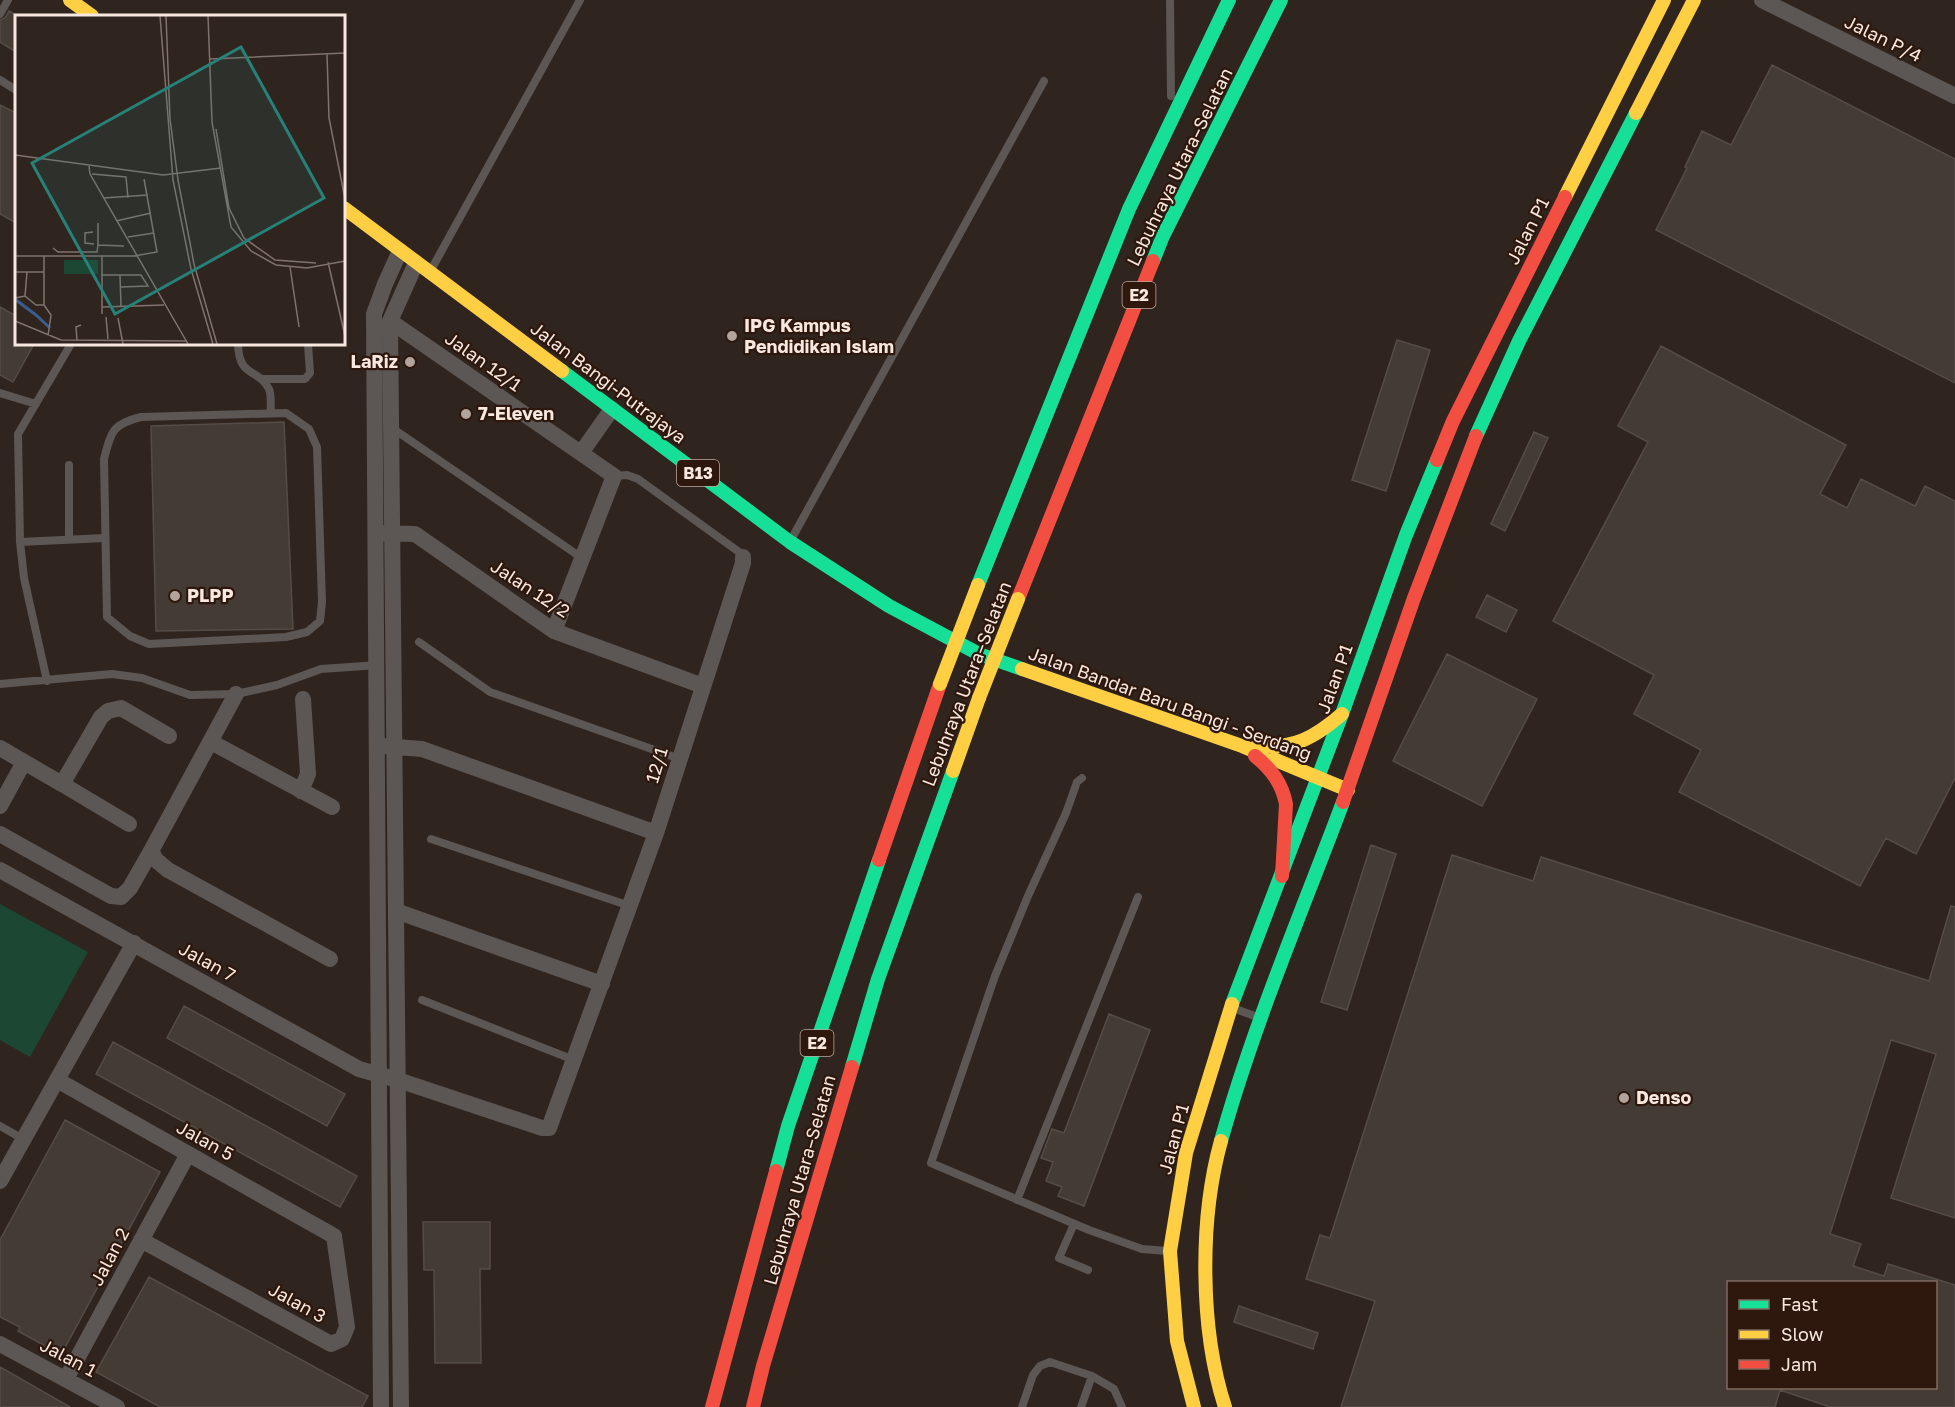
<svg xmlns="http://www.w3.org/2000/svg" width="1955" height="1407" viewBox="0 0 1955 1407" font-family="'Golos Text',sans-serif">
  <rect width="100%" height="100%" fill="#30241e"/>
  <!-- green -->
  <path fill="#1c4732" d="M 0,904 L 88,952 L 30,1057 L 0,1040 Z"/>
  <!-- building -->
  <path fill="#443b35" stroke="#564c46" stroke-width="1.5" fill-rule="evenodd" d="M 9,11 L 16,15 L 16,52 L 0,42 L 0,20 L 5,18 Z
    M 1772,65 L 1955,159 L 1955,383 L 1656,230 L 1687,168 L 1685,167 L 1702,131 L 1731,145 Z
    M 0,105 L 16,113 L 16,223 L 0,214 Z
    M 0,307 L 16,316 L 16,344 L 34,344 L 13,382 L 0,375 Z
    M 1397,340 L 1430,350 L 1386,491 L 1352,480 Z
    M 1661,346 L 1846,445 L 1820,494 L 1847,508 L 1861,479 L 1915,506 L 1925,486 L 1955,501 L 1955,778 L 1916,854 L 1886,838 L 1860,886 L 1679,792 L 1701,750 L 1634,714 L 1654,675 L 1553,621 L 1648,442 L 1618,426 Z
    M 284,422 L 293,629 L 156,631 L 151,426 Z
    M 1534,432 L 1548,438 L 1505,531 L 1491,524 Z
    M 1487,595 L 1517,610 L 1506,632 L 1476,617 Z
    M 1447,654 L 1537,699 L 1482,806 L 1393,761 Z
    M 1371,845 L 1396,854 L 1347,1010 L 1321,1002 Z
    M 1452,855 L 1533,881 L 1541,857 L 1929,981 L 1951,906 L 1955,907 L 1955,1218 L 1891,1198 L 1936,1054 L 1891,1040 L 1830,1234 L 1861,1244 L 1853,1266 L 1884,1276 L 1888,1264 L 1955,1285 L 1955,1407 L 1830,1407 L 1780,1390 L 1775,1407 L 1341,1407 L 1375,1301 L 1306,1279 L 1320,1235 L 1330,1238 ZM 1728,1282 L 1935,1282 L 1935,1388 L 1728,1388 Z
    M 184,1006 L 345,1094 L 327,1126 L 167,1038 Z
    M 1109,1014 L 1150,1030 L 1084,1206 L 1058,1196 L 1062,1187 L 1046,1181 L 1053,1162 L 1041,1158 L 1052,1129 L 1064,1133 Z
    M 113,1042 L 357,1176 L 340,1207 L 96,1074 Z
    M 65,1120 L 160,1172 L 61,1355 L 18,1331 L 20,1327 L 0,1317 L 0,1240 Z
    M 423,1222 L 490,1222 L 490,1269 L 480,1269 L 481,1363 L 435,1363 L 434,1270 L 424,1270 Z
    M 149,1277 L 368,1396 L 362,1407 L 160,1407 L 96,1372 Z
    M 1239,1306 L 1318,1333 L 1313,1349 L 1234,1322 Z
    M 0,1367 L 70,1407 L 0,1407 Z"/>
  <g fill="none" stroke-linecap="round" stroke-linejoin="round">
    <!-- lane -->
    <path stroke="#5c5654" stroke-width="8" d="M 1170,0 L 1171,96
      M 0,14 L 8,0
      M 0,80 L 16,90
      M 431,270 L 580,0
      M 238,344 C 239,379 258,367 269,389 C 272,395 270,407 271,413
      M 261,379 L 305,379 L 310,373 L 308,344
      M 0,393 L 36,404
      M 286,413 L 309,429 L 317,447 L 322,602 L 320,621 L 307,632 L 286,637 L 149,644 L 130,636 L 107,617 L 104,459 C 111,432 112,424 141,417 Z
      M 392,428 L 582,558
      M 69,465 L 69,539
      M 614,476 L 627,475 L 638,479 L 739,552 L 743,557
      M 792,538 L 1044,81
      M 20,542 L 105,538
      M 419,642 L 490,692 L 680,759
      M 47,681 L 24,578 L 20,542 L 18,434 L 71,344
      M 0,684 L 112,674 L 142,678 L 190,695 L 236,694 L 277,685 L 321,669 L 379,665
      M 1082,778 L 1077,782 L 1066,813 L 1028,896 L 995,976 L 931,1163 L 1089,1230 L 1142,1249 L 1167,1251
      M 431,839 L 630,906
      M 422,1000 L 574,1060
      M 1233,1008 L 1260,1018
      M 0,1126 L 23,1139
      M 1017,1200 L 1138,897
      M 1074,1224 L 1059,1258 L 1088,1270
      M 1022,1407 L 1033,1375 L 1040,1366 L 1050,1362 L 1092,1376 L 1114,1389 L 1122,1407
      M 1081,1407 L 1092,1376"/>
    <!-- street -->
    <path stroke="#5c5654" stroke-width="16" d="M 1762,0 L 1955,96
      M 390,321 L 614,476 L 554,631
      M 581,453 L 612,409
      M 382,533 L 415,534 L 554,631 L 703,686
      M 236,694 L 151,851 L 156,860 L 168,870 L 330,959
      M 211,742 L 332,807
      M 384,746 L 422,749 L 656,833
      M 0,748 L 62,784
      M 301,791 L 308,774 L 303,699
      M 0,806 L 24,762
      M 129,824 L 62,784 L 101,717 L 108,711 L 121,708 L 169,736
      M 0,834 L 111,896 L 121,897 L 130,888 L 151,851
      M 0,870 L 359,1069 L 398,1080 L 542,1128 L 549,1128 L 656,833 L 743,563 L 743,557
      M 396,911 L 602,984
      M 57,1080 L 334,1236 L 347,1327 L 342,1339 L 331,1344 L 141,1240
      M 0,1181 L 134,943
      M 0,1344 L 117,1407
      M 66,1379 L 188,1154
      M 381,1407 L 374,314 L 385,284 L 400,251
      M 401,1407 L 390,321 L 416,263"/>
    <!-- fast -->
    <path stroke="#16e098" stroke-width="14" d="M 1153,261 L 1163,236 L 1281,0
      M 562,371 L 790,542 L 889,606 L 979,654 L 1022,669
      M 1476,436 L 1519,341 L 1636,113
      M 978,585 L 1129,209 L 1229,0
      M 1232,1004 L 1342,714 L 1406,535 L 1437,460
      M 852,1067 L 878,979 L 953,771
      M 1221,1141 C 1253,1026 1301,914 1343,802
      M 776,1171 L 788,1126 L 879,860"/>
    <!-- slow -->
    <path stroke="#ffcf43" stroke-width="14" d="M 70,0 L 92,16
      M 1636,113 L 1694,0
      M 1565,197 L 1664,0
      M 344,208 L 562,371
      M 1022,669 L 1242,746 L 1348,790
      M 1256,747 C 1295,748 1313,739 1342,714
      M 953,771 L 979,698
      M 1221,1141 C 1199,1220 1200,1330 1225,1407
      M 1194,1407 L 1177,1341 L 1170,1251 L 1186,1153 L 1232,1004"/>
    <!-- jam -->
    <path stroke="#f24e42" stroke-width="14" d="M 1437,460 L 1453,421 L 1565,197
      M 1018,599 L 1153,261
      M 1255,756 C 1271,769 1282,783 1286,804 L 1282,876
      M 1343,802 L 1414,598 L 1476,436
      M 879,860 L 940,684
      M 712,1407 L 776,1171
      M 753,1407 L 763,1366 L 852,1067"/>
    <!-- slow-bridge -->
    <path stroke="#ffcf43" stroke-width="14" d="M 940,684 L 978,585
      M 979,698 L 1018,599"/>
  </g>
  <!-- markers -->
  <g fill="#b2a39c" stroke="#2e170c" stroke-width="2">
    <circle cx="732" cy="336" r="6"/>
    <circle cx="410" cy="362" r="6"/>
    <circle cx="466" cy="414" r="6"/>
    <circle cx="175" cy="596" r="6"/>
    <circle cx="1624" cy="1098" r="6"/>
  </g>
  <g text-anchor="middle" stroke-width="4.5" stroke-linejoin="round" paint-order="stroke">
    <!-- shield labels -->
    <g fill="#2e170c" stroke="#bba9a0" stroke-width="1.5">
      <rect x="1122.5" y="282" width="33" height="26" rx="4.5"/>
      <rect x="677" y="460" width="42" height="26" rx="4.5"/>
      <rect x="800.5" y="1030" width="33" height="26" rx="4.5"/>
    </g>
    <g font-size="16" font-weight="bold" fill="#f8e8e0">
      <text x="1139" y="301">E2</text>
      <text x="698" y="479">B13</text>
      <text x="817" y="1049">E2</text>
    </g>
    <!-- street labels -->
    <g font-size="18" fill="#f8e8e0" stroke="#2e170c">
      <text transform="translate(1883 39) rotate(26)" y="6">Jalan P/4</text>
      <text transform="translate(1180 167) rotate(-64)" y="6">Lebuhraya Utara–Selatan</text>
      <text transform="translate(1528 231) rotate(-63)" y="6">Jalan P1</text>
      <text transform="translate(483 362) rotate(35)" y="6">Jalan 12/1</text>
      <text transform="translate(608 383) rotate(37)" y="6">Jalan Bangi-Putrajaya</text>
      <text transform="translate(530 589) rotate(33)" y="6">Jalan 12/2</text>
      <text transform="translate(1335 679) rotate(-70)" y="6">Jalan P1</text>
      <text transform="translate(967 684) rotate(-69)" y="6">Lebuhraya Utara–Selatan</text>
      <text transform="translate(1170 704) rotate(20)" y="6">Jalan Bandar Baru Bangi - Serdang</text>
      <text transform="translate(657 765) rotate(-73)" y="6">12/1</text>
      <text transform="translate(207 962) rotate(29)" y="6">Jalan 7</text>
      <text transform="translate(1174 1139) rotate(-75)" y="6">Jalan P1</text>
      <text transform="translate(205 1141) rotate(29)" y="6">Jalan 5</text>
      <text transform="translate(800 1180) rotate(-74)" y="6">Lebuhraya Utara–Selatan</text>
      <text transform="translate(110 1257) rotate(-62)" y="6">Jalan 2</text>
      <text transform="translate(297 1303) rotate(29)" y="6">Jalan 3</text>
      <text transform="translate(68 1358) rotate(28)" y="6">Jalan 1</text>
    </g>
    <!-- poi labels -->
    <g font-size="18" font-weight="bold" fill="#f8e8e0" stroke="#2e170c" text-anchor="start">
      <text x="744" y="332">IPG Kampus<tspan x="744" dy="21">Pendidikan Islam</tspan></text>
      <text x="398" y="368" text-anchor="end">LaRiz</text>
      <text x="478" y="420">7-Eleven</text>
      <text x="187" y="602">PLPP</text>
      <text x="1636" y="1104">Denso</text>
    </g>
  </g>
  <!-- overview -->
  <g transform="translate(15 15)">
    <rect width="330" height="330" fill="#30241e"/>
    <path d="M 49,245 L 83,245 L 83,259 L 49,259 Z" fill="#1c4732"/>
    <path fill="none" stroke="#3a5e90" stroke-width="3" d="M 1,285 L 21,300M 21,300 L 35,313"/>
    <path fill="none" stroke="#80726c" stroke-width="1.5" d="M 145,1 L 158,165 L 176,254 L 198,329M 151,1 L 155,104 L 163,165 L 179,249 L 202,329M 193,1 L 197,107 L 216,212 L 236,236 L 261,250 L 292,253 L 330,246M 312,39 L 314,103 L 330,184M 195,44 L 330,38M 201,114 L 214,193 L 229,223 L 260,245 L 301,248M 0,140 L 148,160 L 206,153M 74,151 L 75,159 L 173,329M 77,159 L 111,162 L 113,183M 88,183 L 133,180M 101,206 L 136,198M 83,208 L 83,230 L 109,231M 78,217 L 70,218 L 70,228 L 79,229M 113,222 L 139,218M 38,233 L 43,237 L 82,237 L 83,230M 0,241 L 119,241 L 142,237 L 129,164M 29,241 L 29,290 L 36,300 L 33,321M 313,247 L 330,321M 275,252 L 284,312M 0,257 L 29,257M 87,260 L 126,260 L 133,271 L 105,272M 105,260 L 106,292M 10,281 L 12,257M 0,283 L 10,281 L 21,290 L 29,290M 87,292 L 149,290M 87,299 L 87,241M 91,302 L 93,324M 103,303 L 108,329M 0,306 L 46,325 L 172,326M 62,325 L 61,312 L 66,310"/>
    <path fill="#268179" fill-opacity="0.15" stroke="#268179" stroke-width="3" d="M 226,32 L 309,183 L 100,299 L 17,148 Z"/>
    <rect width="330" height="330" fill="none" stroke="#f8e8e0" stroke-width="3"/>
  </g>
  <!-- legend -->
  <rect x="1727" y="1281" width="210" height="108" fill="#2e170c" stroke="#7f6b61" stroke-width="1.5"/>
  <rect x="1739" y="1300" width="30" height="9" fill="#16e098" stroke="#7f6b61" stroke-width="1.5"/>
  <text x="1781" y="1311" font-size="18" fill="#f8e8e0">Fast</text>
  <rect x="1739" y="1330" width="30" height="9" fill="#ffcf43" stroke="#7f6b61" stroke-width="1.5"/>
  <text x="1781" y="1341" font-size="18" fill="#f8e8e0">Slow</text>
  <rect x="1739" y="1360" width="30" height="9" fill="#f24e42" stroke="#7f6b61" stroke-width="1.5"/>
  <text x="1781" y="1371" font-size="18" fill="#f8e8e0">Jam</text>
</svg>
